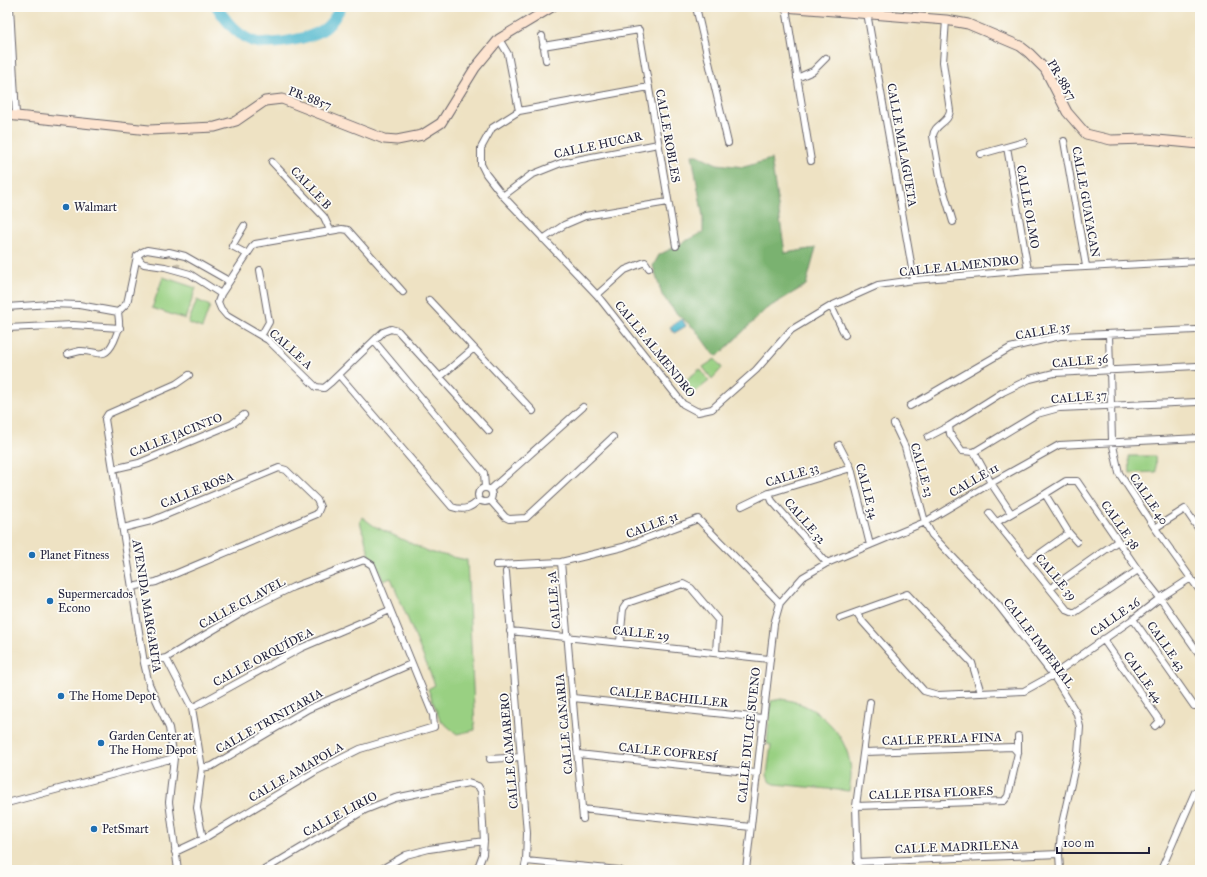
<svg xmlns="http://www.w3.org/2000/svg" width="1207" height="877" viewBox="0 0 1207 877" font-family="'IM FELL Great Primer',serif">
  <rect width="100%" height="100%" fill="#fdfcf7"/>
  <filter id="ink" filterUnits="userSpaceOnUse"><feTurbulence type="fractalNoise" baseFrequency=".025" numOctaves="2"/><feDisplacementMap in="SourceGraphic" scale="8" xChannelSelector="R" yChannelSelector="G"/><feConvolveMatrix kernelMatrix="1 2 1 2 8 2 1 2 1" color-interpolation-filters="sRGB"/></filter>
  <filter id="wash" filterUnits="userSpaceOnUse"><feTurbulence type="fractalNoise" baseFrequency=".012" numOctaves="4" result="noise"/><feDisplacementMap in="SourceGraphic" scale="16" xChannelSelector="R" yChannelSelector="G"/><feGaussianBlur stdDeviation="0.9" result="paint"/><feColorMatrix in="noise" values="0 0 0 0 0 0 0 0 0 0 0 0 0 0 0 0 0 1.4 0 .05"/><feComposite in="paint" operator="in"/></filter>
  <g filter="url(#wash)">
    <rect width="100%" height="100%" fill="#eee2c3"/>
    <!-- green -->
    <path fill="#99d082" stroke="#5e795e" d="M 163,277 L 196,288 L 185,319 L 152,308 Z
      M 197,300 L 210,306 L 202,328 L 188,323 Z
      M 715,359 L 722,368 L 712,379 L 703,367 Z
      M 700,369 L 709,381 L 690,396 L 681,384 Z
      M 1129,456 L 1155,456 L 1156,472 L 1130,473 Z
      M 362,517 L 374,526 L 429,552 L 467,560 L 475,730 L 457,734 L 440,720 L 428,689 L 435,685 L 391,578 L 383,581 L 375,560 L 370,556 L 360,522 Z
      M 781,699 C 818,703 851,736 851,775 C 851,780 850,785 849,791 L 775,784 L 769,781 L 767,775 L 771,745 L 767,744 L 771,701 Z"/>
    <!-- forest -->
    <path fill="#7ab270" stroke="#4e6a56" d="M 692,155 L 698,155 L 717,164 L 744,167 L 771,159 L 785,253 L 816,248 L 806,285 L 766,309 L 718,356 L 713,354 L 695,329 L 676,313 L 662,295 L 653,266 L 659,255 L 703,232 L 703,217 Z"/>
    <!-- water -->
    <path fill="#4fb7cd" stroke="#386c84" d="M 682,319 L 686,326 L 674,333 L 670,327 Z"/>
    <g fill="none" stroke-linecap="round" stroke-linejoin="round">
      <!-- river -->
      <path stroke="#4fb7cd" stroke-width="11" d="M 217,7 C 226,21 236,34 252,41 C 268,47 310,39 324,29 C 332,24 336,15 341,7"/>
    </g>
  </g>
  <g filter="url(#ink)">
    <g fill="none" stroke-linecap="round" stroke-linejoin="round">
      <!-- street-tunnel -->
      <path stroke="#c5bca8" stroke-width="6" stroke-dasharray="6 3" stroke-linecap="butt" d="M 174,266 L 183,268"/>
      <!-- street casing -->
      <g stroke="#69656b" stroke-width="8">
        <path id="street" d="M 10,7 L 16,115
          M 696,7 L 728,143
          M 866,7 L 914,280
          M 786,8 L 811,161
          M 946,20 L 943,62 L 950,111 C 949,123 934,124 933,136 L 941,182 L 953,222
          M 542,36 L 546,60
          M 499,39 L 508,54 L 519,111
          M 543,46 L 639,30 L 676,246
          M 797,78 L 813,71 L 826,58
          M 649,87 L 519,111 L 492,128 L 481,148 L 481,164 L 486,174 L 503,196 L 597,295 L 683,404 L 698,412 L 712,409 L 756,370 L 791,330 L 831,306 L 878,285 L 914,280 L 1028,270 L 1200,261
          M 1064,141 L 1086,266
          M 1007,147 L 1028,270
          M 981,154 L 1024,142
          M 272,162 L 324,217 L 330,230
          M 503,196 L 531,175 L 561,163 L 658,144
          M 244,226 L 232,246 L 247,254
          M 543,239 L 564,225 L 585,216 L 668,202
          M 137,256 L 142,252 L 147,250 L 165,253 L 169,252 L 185,256 L 229,281
          M 137,256 L 141,262 L 144,264 L 165,267 L 190,274 L 221,294
          M 260,270 L 269,322 L 261,336
          M 403,292 L 348,230 L 342,229 L 255,244 L 252,247 L 221,294 L 218,302 L 221,309 L 227,316 L 268,340 L 316,387 L 324,388 L 330,383 L 383,332 L 391,329 L 398,331 L 489,431
          M 597,295 L 625,270 L 645,262 L 649,268
          M 429,300 L 533,411
          M 831,306 L 845,335
          M 7,307 L 50,304 L 79,305 L 118,312
          M 118,312 L 127,303 L 128,299 L 137,256
          M 7,328 L 73,325 L 120,328
          M 1109,334 L 1112,441 L 1119,473 L 1155,528 L 1200,591
          M 374,341 L 484,473 L 485,487
          M 68,354 C 72,353 76,352 80,351 C 97,350 104,362 114,341 C 120,326 120,328 118,312
          M 339,375 L 452,507 C 464,511 471,508 479,500
          M 440,377 L 474,348
          M 910,406 L 1010,348 L 1060,336 L 1196,330
          M 894,424 L 905,447 L 925,522 L 932,535 L 999,606 L 1053,675 L 1077,714 L 1080,727 L 1078,753 L 1062,824 L 1059,854 L 1060,870
          M 928,437 L 949,426
          M 839,445 L 851,468 L 870,545
          M 974,452 L 1037,414 L 1059,408 L 1197,402
          M 113,469 L 139,463 L 232,424 L 244,415
          M478 495a7 7 0 1 1 14 0a7 7 0 1 1-14 0Z
          M 490,490 L 583,407
          M 769,493 L 772,501 L 827,563
          M 1045,494 L 1069,533 L 1077,542
          M 490,500 L 505,517 L 509,519 L 526,518 L 613,437
          M 742,506 L 769,493 L 851,468
          M 989,513 L 1067,610 L 1074,613 L 1138,570
          M 1011,513 L 991,483 L 974,452 L 962,451 L 950,434 L 949,426 L 1003,392 L 1030,379 L 1054,373 L 1197,366
          M 997,522 L 1045,494 L 1066,481 L 1077,481 L 1138,570 L 1160,598 L 1200,655
          M 123,528 L 151,521 L 279,468 L 286,470 L 317,500 L 320,507 L 317,514 L 156,582 L 132,587
          M 1155,528 L 1185,509 L 1200,531
          M 561,562 L 583,819
          M 1028,562 L 1069,533
          M 496,565 L 561,562 L 623,547 L 698,519 L 780,603
          M 506,572 L 527,833 L 526,861 L 524,870
          M 1051,588 L 1118,541
          M 857,613 L 862,621 L 924,691 L 938,695 L 1024,691 L 1053,675 L 1133,619 L 1160,598 L 1191,578
          M 840,618 L 907,594 L 972,663 L 981,693
          M 1133,619 L 1194,706 L 1200,706
          M 510,631 L 769,659
          M 1103,639 L 1160,721 L 1155,726
          M 620,642 L 623,609 L 627,603 L 683,584 L 691,588 L 718,620 L 716,652
          M 166,658 L 192,708 L 202,768 L 197,808 L 203,839
          M 144,663 L 166,658 L 252,607 L 293,587 L 364,560 L 372,565 L 433,715 L 434,727 L 360,749 L 316,771 L 203,839 L 175,852
          M 573,698 L 762,718
          M 192,708 L 301,648 L 390,610
          M 865,752 L 1013,747 L 1018,753
          M 578,754 L 756,773
          M 490,759 L 521,757
          M 202,768 L 212,766 L 308,709 L 411,664
          M 7,803 L 174,758
          M 856,806 L 1004,801 L 1008,796 L 1018,753 L 1018,736
          M 582,809 L 751,827
          M 526,861 L 619,870
          M 857,862 L 1059,854
          M 178,870 L 169,802 L 174,758 L 169,728 L 149,684 L 144,663 L 105,419 L 108,414 L 176,384 L 189,375
          M 264,870 L 365,810 L 395,798 L 468,783 L 478,786 L 481,791 L 484,841 L 483,854 L 477,870
          M 380,870 L 406,855 L 429,849 L 484,841
          M 746,870 L 774,624 L 780,603 L 803,577 L 827,563 L 925,522 L 991,483 L 1059,445 L 1200,438
          M 858,870 L 856,806 L 870,702
          M 1161,870 L 1195,792 L 1200,789"/>
      </g>
      <!-- secondary casing -->
      <g stroke="#69656b" stroke-width="11">
        <path id="secondary" d="M 784,7 L 946,20 L 968,24 L 1020,46 L 1029,53 L 1045,69 L 1067,112 L 1086,134 L 1111,140 L 1147,139 L 1200,144
          M 7,115 L 149,130 L 215,127 L 236,121 L 265,101 L 282,99 L 384,139 L 397,140 L 422,135 L 441,123 L 475,68 L 499,39 L 552,7"/>
      </g>
      <!-- street -->
      <use href="#street" stroke="#fff" stroke-width="6"/>
      <!-- secondary -->
      <use href="#secondary" stroke="#fde4d0" stroke-width="9"/>
    </g>
  </g>
  <!-- markers -->
  <g fill="#1f6fb2" stroke="#fdfcf7" stroke-width="1.5">
    <circle cx="66" cy="207" r="4"/>
    <circle cx="32" cy="555" r="4"/>
    <circle cx="50" cy="601" r="4"/>
    <circle cx="61" cy="696" r="4"/>
    <circle cx="101" cy="743" r="4"/>
    <circle cx="94" cy="829" r="4"/>
  </g>
  <g text-anchor="middle" stroke-width="3.5" stroke-linejoin="round" paint-order="stroke">
    <!-- street labels -->
    <g font-size="12" fill="#22223b" stroke="#fdfcf7">
      <text transform="translate(1062 80) rotate(59)" y="4">PR-8857</text>
      <text transform="translate(310 98) rotate(20)" y="4">PR-8857</text>
      <text transform="translate(668 136) rotate(80)" y="4">CALLE ROBLES</text>
      <text transform="translate(598 145) rotate(-12)" y="4">CALLE HUCAR</text>
      <text transform="translate(902 145) rotate(80)" y="4">CALLE MALAGUETA</text>
      <text transform="translate(311 188) rotate(47)" y="4">CALLE B</text>
      <text transform="translate(1086 202) rotate(80)" y="4">CALLE GUAYACAN</text>
      <text transform="translate(1028 207) rotate(80)" y="4">CALLE OLMO</text>
      <text transform="translate(959 266) rotate(-6)" y="4">CALLE ALMENDRO</text>
      <text transform="translate(1043 331) rotate(-10)" y="4">CALLE 35</text>
      <text transform="translate(291 349) rotate(42)" y="4">CALLE A</text>
      <text transform="translate(655 349) rotate(51)" y="4">CALLE ALMENDRO</text>
      <text transform="translate(1080 361) rotate(-5)" y="4">CALLE 36</text>
      <text transform="translate(1079 397) rotate(-5)" y="4">CALLE 37</text>
      <text transform="translate(176 435) rotate(-22)" y="4">CALLE JACINTO</text>
      <text transform="translate(922 470) rotate(74)" y="4">CALLE 23</text>
      <text transform="translate(792 475) rotate(-17)" y="4">CALLE 33</text>
      <text transform="translate(974 480) rotate(-30)" y="4">CALLE 11</text>
      <text transform="translate(197 490) rotate(-22)" y="4">CALLE ROSA</text>
      <text transform="translate(867 491) rotate(75)" y="4">CALLE 34</text>
      <text transform="translate(1149 499) rotate(56)" y="4">CALLE 40</text>
      <text transform="translate(805 521) rotate(49)" y="4">CALLE 32</text>
      <text transform="translate(652 525) rotate(-21)" y="4">CALLE 31</text>
      <text transform="translate(1120 525) rotate(55)" y="4">CALLE 38</text>
      <text transform="translate(1056 577) rotate(50)" y="4">CALLE 39</text>
      <text transform="translate(554 600) rotate(-95)" y="4">CALLE 3A</text>
      <text transform="translate(242 603) rotate(-28)" y="4">CALLE CLAVEL</text>
      <text transform="translate(147 606) rotate(81)" y="4">AVENIDA MARGARITA</text>
      <text transform="translate(1115 617) rotate(-35)" y="4">CALLE 26</text>
      <text transform="translate(641 633) rotate(6)" y="4">CALLE 29</text>
      <text transform="translate(1039 643) rotate(53)" y="4">CALLE IMPERIAL</text>
      <text transform="translate(1166 646) rotate(55)" y="4">CALLE 43</text>
      <text transform="translate(263 657) rotate(-28)" y="4">CALLE ORQUÍDEA</text>
      <text transform="translate(1143 677) rotate(55)" y="4">CALLE 44</text>
      <text transform="translate(669 697) rotate(6)" y="4">CALLE BACHILLER</text>
      <text transform="translate(269 721) rotate(-29)" y="4">CALLE TRINITARIA</text>
      <text transform="translate(564 724) rotate(-95)" y="4">CALLE CANARIA</text>
      <text transform="translate(749 735) rotate(-84)" y="4">CALLE DULCE SUENO</text>
      <text transform="translate(942 739) rotate(-2)" y="4">CALLE PERLA FINA</text>
      <text transform="translate(509 751) rotate(-95)" y="4">CALLE CAMARERO</text>
      <text transform="translate(668 752) rotate(6)" y="4">CALLE COFRESÍ</text>
      <text transform="translate(296 772) rotate(-30)" y="4">CALLE AMAPOLA</text>
      <text transform="translate(931 793) rotate(-2)" y="4">CALLE PISA FLORES</text>
      <text transform="translate(340 814) rotate(-28)" y="4">CALLE LIRIO</text>
      <text transform="translate(957 847) rotate(-2)" y="4">CALLE MADRILENA</text>
    </g>
    <!-- poi labels -->
    <g font-size="12" fill="#22223b" stroke="#fdfcf7" text-anchor="start">
      <text x="74" y="211">Walmart</text>
      <text x="40" y="559">Planet Fitness</text>
      <text x="58" y="598">Supermercados<tspan x="58" dy="14">Econo</tspan></text>
      <text x="69" y="700">The Home Depot</text>
      <text x="109" y="740">Garden Center at<tspan x="109" dy="14">The Home Depot</tspan></text>
      <text x="102" y="833">PetSmart</text>
    </g>
  </g>
  <!-- margin -->
  <rect width="1207" height="877" fill="none" stroke="#fdfcf7" stroke-width="24"/>
  <!-- scale -->
  <path d="M1057 847v6h92v-6" fill="none" stroke="#22223b" stroke-width="2"/>
  <text x="1063" y="847" font-size="12" fill="#22223b" stroke="#fdfcf7" stroke-width="3" paint-order="stroke">100 m</text>
</svg>
